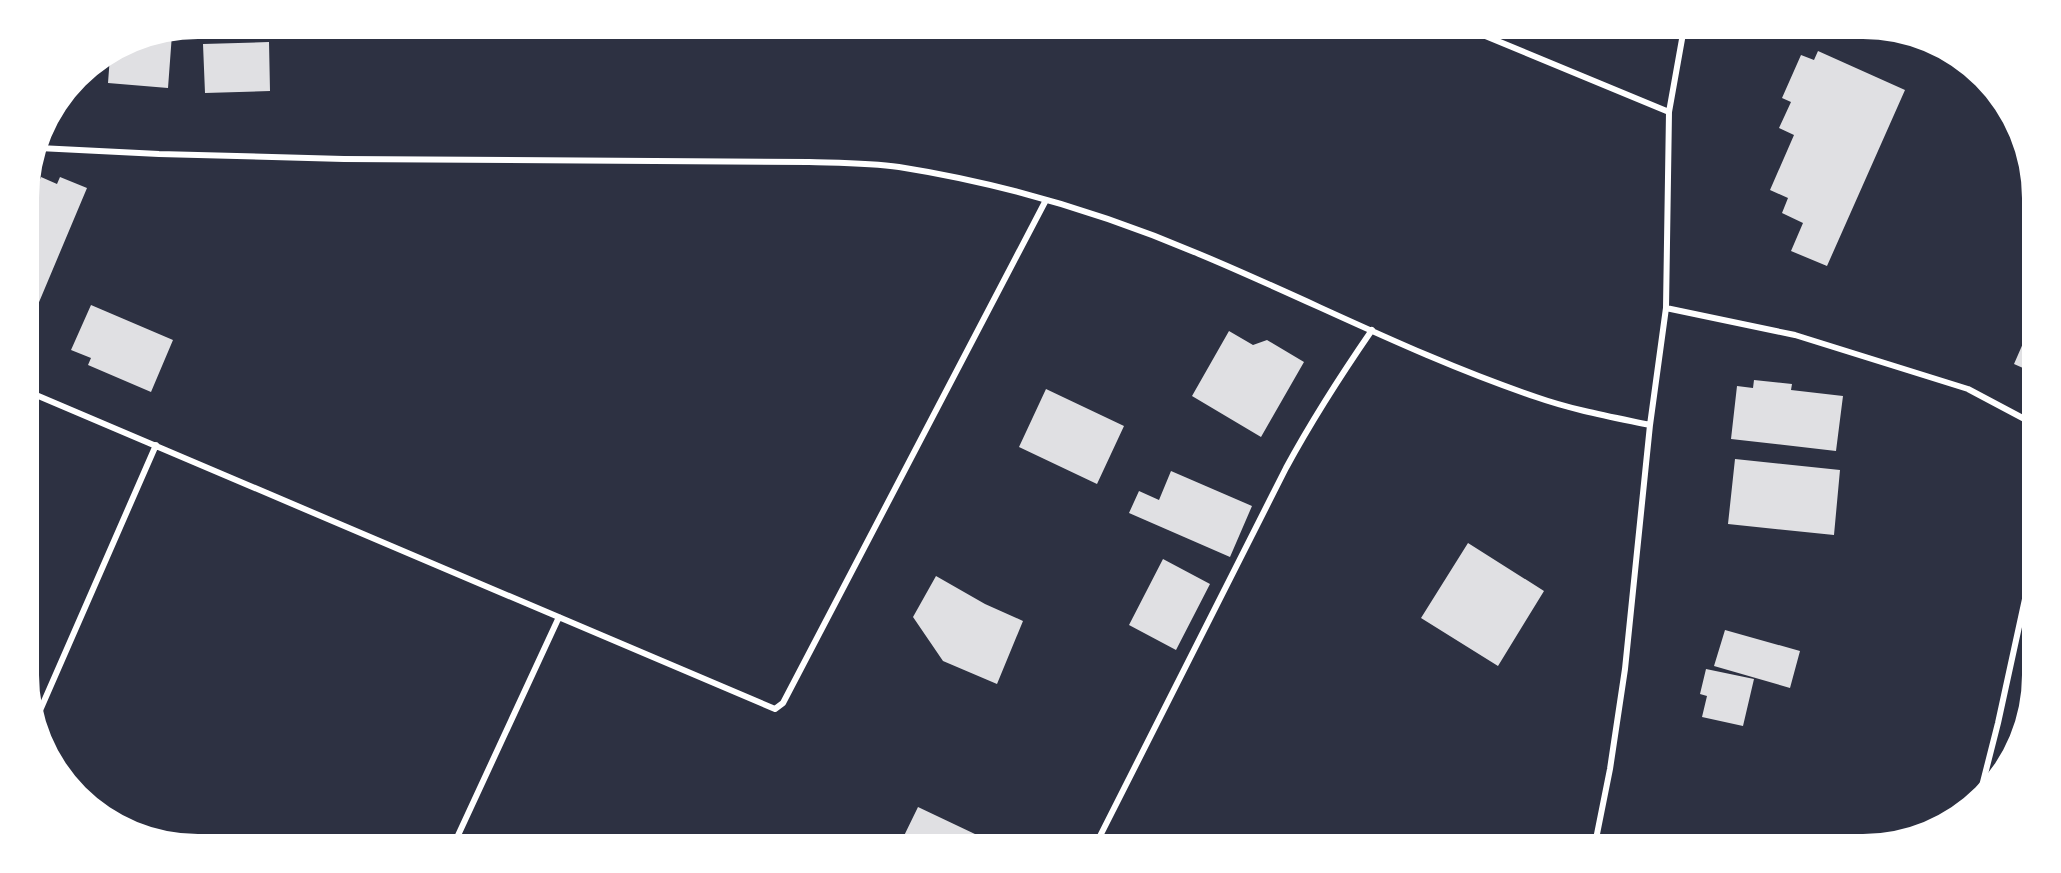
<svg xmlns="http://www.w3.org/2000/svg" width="2061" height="873" viewBox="0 0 2061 873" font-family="'PT Sans',sans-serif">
  <rect width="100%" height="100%" fill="#2d3142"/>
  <!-- building -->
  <path fill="#e0e0e3" d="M 172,34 L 168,88 L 108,83 L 110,56 L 133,41 Z
    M 269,42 L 270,91 L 205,93 L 203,44 Z
    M 1818,51 L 1905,90 L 1827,266 L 1791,251 L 1803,223 L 1782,213 L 1788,198 L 1770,190 L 1794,135 L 1779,128 L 1791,102 L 1782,98 L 1801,55 L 1814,60 Z
    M 41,177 L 57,184 L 60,177 L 87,188 L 29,326 L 29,187 L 36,189 Z
    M 91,305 L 173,340 L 151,392 L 88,365 L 91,358 L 71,350 Z
    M 2031,325 L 2032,372 L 2014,364 Z
    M 1229,331 L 1253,345 L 1267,340 L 1304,362 L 1261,437 L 1192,396 Z
    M 1754,380 L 1792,384 L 1791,390 L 1843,396 L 1836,451 L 1731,439 L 1737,386 L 1753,388 Z
    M 1046,389 L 1124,426 L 1097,484 L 1019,447 Z
    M 1735,459 L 1840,470 L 1834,535 L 1728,524 Z
    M 1171,471 L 1252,506 L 1230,557 L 1129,513 L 1139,491 L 1159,500 Z
    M 1468,543 L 1544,591 L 1498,666 L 1421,618 Z
    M 1163,559 L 1210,584 L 1176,650 L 1129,625 Z
    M 936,576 L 985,604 L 1023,621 L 997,684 L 943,661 L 913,617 Z
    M 1725,630 L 1800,651 L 1790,688 L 1714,666 Z
    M 1706,669 L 1754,679 L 1743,726 L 1702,717 L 1707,696 L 1700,694 Z
    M 918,807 L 996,844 L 900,844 Z"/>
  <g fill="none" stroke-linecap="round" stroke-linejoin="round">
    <!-- minor -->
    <path stroke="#fff" stroke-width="6" d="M 1466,28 L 1669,112
      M 39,148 L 159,154 L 344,159 L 809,162 C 839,163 870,163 899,167 C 1000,183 1105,214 1199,254 C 1312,301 1420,358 1536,397 C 1573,410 1612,417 1650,425
      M 1666,308 L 1795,335 L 1968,389 L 2032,423
      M 29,392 L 775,709 L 783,703 L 1046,200
      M 38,715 L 156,445
      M 1981,790 L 1998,723 L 2032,567
      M 454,844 L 559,617
      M 1096,844 L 1286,468 C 1312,420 1341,375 1372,330
      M 1595,844 L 1610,769 L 1625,669 L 1650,425 L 1666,308 L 1669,112 L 1684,28"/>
  </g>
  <!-- crop -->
  <path d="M0 0H2061V873H0ZM198 39H1863A159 159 0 0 1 2022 198V675A159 159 0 0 1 1863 834H198A159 159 0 0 1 39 675V198A159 159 0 0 1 198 39Z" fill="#fff" fill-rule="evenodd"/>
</svg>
